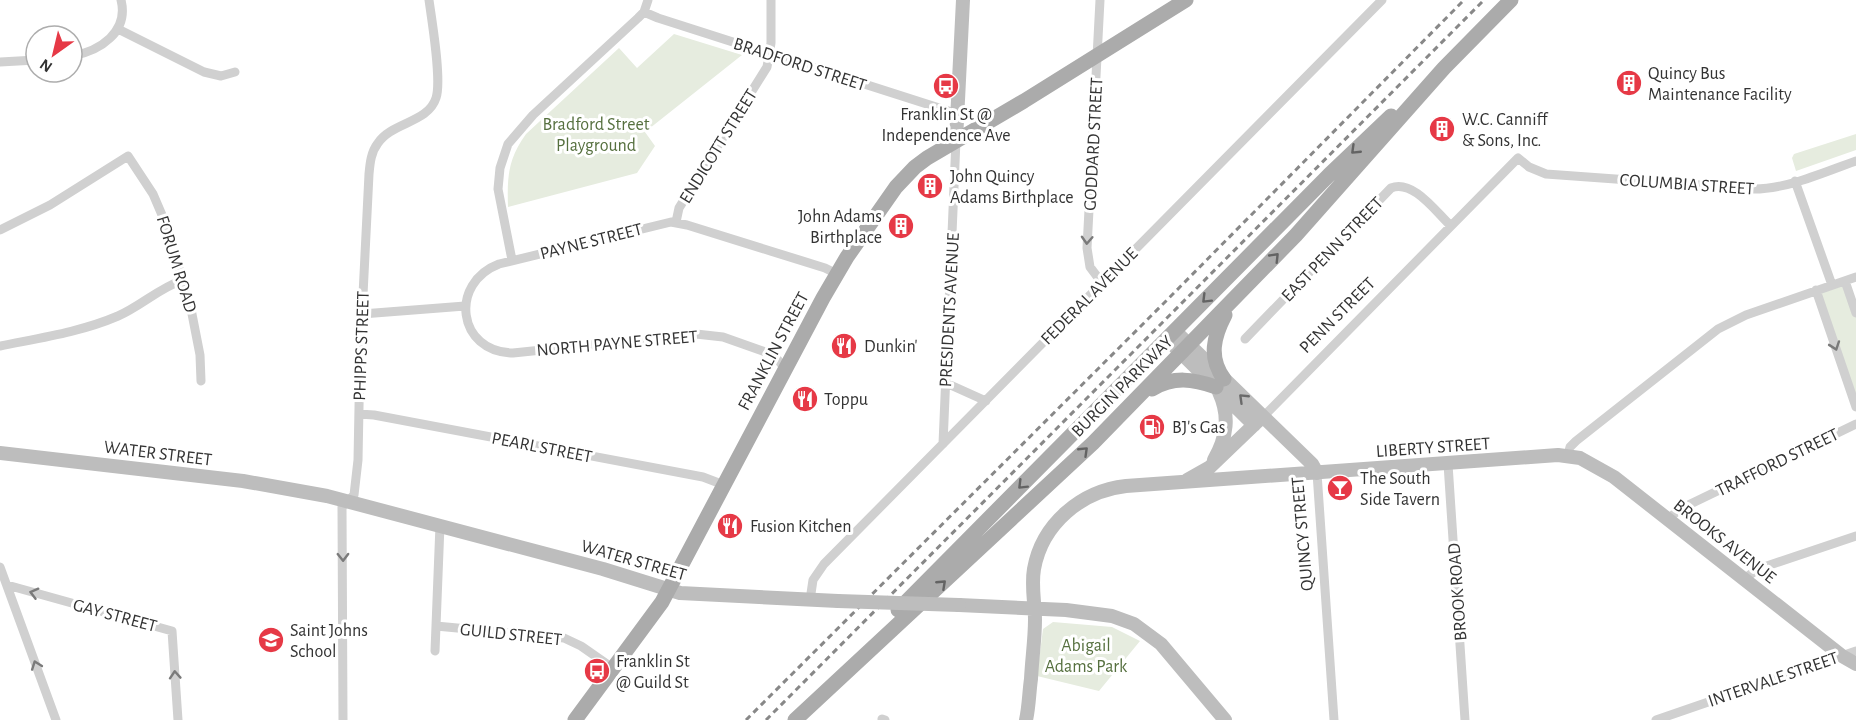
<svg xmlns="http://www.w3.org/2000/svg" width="1856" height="720" viewBox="0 0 1856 720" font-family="'Alegreya Sans',sans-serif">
  <rect width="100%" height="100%" fill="#fff"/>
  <!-- green -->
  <path fill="#e6ecdf" d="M 674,34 L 742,55 L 645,132 L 655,146 L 637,173 L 508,207 C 507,177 508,159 526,134 L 619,48 L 637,68 Z
    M 1856,134 L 1856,150 L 1796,171 L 1792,158 L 1794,154 Z
    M 1845,281 L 1856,313 L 1856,407 L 1816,290 Z
    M 1053,622 L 1112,627 L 1140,641 L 1099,691 L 1037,676 L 1043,629 Z"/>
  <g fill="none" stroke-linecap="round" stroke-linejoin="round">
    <!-- street -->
    <path stroke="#d0d0d0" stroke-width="9" d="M 1100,0 L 1087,248 L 1090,267 L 1102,283
      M 644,12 L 658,18 L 958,114
      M 118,29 L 204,72 L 221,76 L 235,72
      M 72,56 C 100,51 129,32 121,0
      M 0,62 L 36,60
      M 1795,181 L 1832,285
      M 676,222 L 679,208 L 767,67 L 771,43 L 771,0
      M 0,230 L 50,205 L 128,156 L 153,194 L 168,229 L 192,314 L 200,355 L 201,381
      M 512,260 L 498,189 L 500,168 L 508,144 L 533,115 L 638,18 L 644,12 L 648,0
      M 1845,281 L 1856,313
      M 1816,290 L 1856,407
      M 362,314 L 465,306
      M 1245,339 L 1391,188 C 1413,179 1436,212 1451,226
      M 0,346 C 39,338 81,332 118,316 C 141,306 159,288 183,280
      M 786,370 L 774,355 L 723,337 L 696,334 L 513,353 C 457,352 449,283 499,264 L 671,222 L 687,225 L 825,268 L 837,274
      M 946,383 L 986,401
      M 359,414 L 374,415 L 703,477 L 724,485
      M 1263,417 L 1518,158 L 1529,167 L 1546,174 L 1754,189 C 1788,189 1824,172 1856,161
      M 943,444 L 956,140
      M 1568,455 L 1570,447 L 1576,441 L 1718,329 L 1746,315 L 1856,277
      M 1448,464 L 1465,720
      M 1317,473 L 1334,720
      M 1668,519 L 1680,509 L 1856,424
      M 0,567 L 56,720
      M 1744,579 L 1758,569 L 1856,536
      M 7,585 L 172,631 L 178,720
      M 810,600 L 813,580 L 824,564 L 1382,0
      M 436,626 L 564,638 L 581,646 L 614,669
      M 435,651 L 440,525
      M 882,719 L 885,720
      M 343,720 L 342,507 L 354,495 L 358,460 L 360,355 L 369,174 C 370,163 371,152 378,143 C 392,122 428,123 436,98 C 442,80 432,22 429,0
      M 1656,720 L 1856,651"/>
    <!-- secondary -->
    <path stroke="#bdbdbd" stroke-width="14" d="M 956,140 L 963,0
      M 1175,331 L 1312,464 L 1317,473
      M 1167,339 L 1254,425
      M 0,453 L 243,481 L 327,496 L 603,569 L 680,593 L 838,601
      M 1214,460 C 1227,437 1230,416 1219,392
      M 1187,480 L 1210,467 L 1259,420
      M 959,605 L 1066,610 L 1112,616 L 1134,624 L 1161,644 L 1225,720
      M 1026,720 C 1029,707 1029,693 1031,679 C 1032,659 1035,639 1035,620 C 1035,603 1031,586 1034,569 C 1042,524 1081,491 1126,486 L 1558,455 L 1580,458 L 1614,477 L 1842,656 L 1856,664"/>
    <!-- primary -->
    <path stroke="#ababab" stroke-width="15" d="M 1224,379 C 1208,357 1214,336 1225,315
      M 1152,389 C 1174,376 1193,379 1216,387
      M 898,610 L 1329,175 L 1391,116
      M 575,720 L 662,602 L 823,298 L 847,257 L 896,187 L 915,167 L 927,158 L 1024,101 L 1186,0
      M 795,720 L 1093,443 L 1296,235 L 1444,68 L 1511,0"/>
    <!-- rail -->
    <path stroke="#888" stroke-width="3" stroke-dasharray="6 4.5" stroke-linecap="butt" d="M 746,720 L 1169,298 L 1464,0
      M 766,720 L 1484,0"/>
    <!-- secondary-bridge -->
    <path stroke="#bdbdbd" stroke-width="14" d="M 838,601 L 959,605"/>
  </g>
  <!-- one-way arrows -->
  <defs><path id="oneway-chevron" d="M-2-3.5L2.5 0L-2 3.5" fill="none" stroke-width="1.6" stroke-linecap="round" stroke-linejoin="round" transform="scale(1.5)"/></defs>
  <g stroke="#636363">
    <use href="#oneway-chevron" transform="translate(1355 150) rotate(136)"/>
    <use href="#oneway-chevron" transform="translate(1275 257) rotate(-46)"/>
    <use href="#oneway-chevron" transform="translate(1206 299) rotate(135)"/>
    <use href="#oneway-chevron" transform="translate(1084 451) rotate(-44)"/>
    <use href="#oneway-chevron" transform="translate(1022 485) rotate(135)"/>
    <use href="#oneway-chevron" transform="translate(942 584) rotate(-43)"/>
  </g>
  <g stroke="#7a7a7a">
    <use href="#oneway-chevron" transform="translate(1087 240) rotate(93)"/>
    <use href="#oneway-chevron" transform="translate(1835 346) rotate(71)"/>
    <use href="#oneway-chevron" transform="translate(343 557) rotate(89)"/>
    <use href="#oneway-chevron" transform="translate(34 593) rotate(-165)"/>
    <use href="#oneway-chevron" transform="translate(36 665) rotate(-110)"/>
    <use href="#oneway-chevron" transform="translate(175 675) rotate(-94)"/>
  </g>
  <use stroke="#6a6a6a" href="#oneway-chevron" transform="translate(1243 398) rotate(-136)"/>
  <!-- icons -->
  <defs>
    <g id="building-disc" transform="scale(1.35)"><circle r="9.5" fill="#e63946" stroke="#fff"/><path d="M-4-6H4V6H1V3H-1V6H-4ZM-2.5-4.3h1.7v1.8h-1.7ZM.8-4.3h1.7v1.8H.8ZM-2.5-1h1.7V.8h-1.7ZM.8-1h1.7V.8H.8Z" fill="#fff"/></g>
    <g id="bus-disc" transform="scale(1.35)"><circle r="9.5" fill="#e63946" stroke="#fff"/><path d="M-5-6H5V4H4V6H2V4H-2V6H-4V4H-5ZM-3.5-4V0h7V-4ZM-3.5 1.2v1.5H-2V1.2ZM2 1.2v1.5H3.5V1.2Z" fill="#fff"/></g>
    <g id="restaurant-disc" transform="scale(1.35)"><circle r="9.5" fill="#e63946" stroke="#fff"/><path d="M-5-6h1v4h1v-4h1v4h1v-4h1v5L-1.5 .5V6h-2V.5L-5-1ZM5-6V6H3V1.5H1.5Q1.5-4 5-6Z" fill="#fff"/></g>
    <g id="fuel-disc" transform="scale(1.35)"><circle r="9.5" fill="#e63946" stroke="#fff"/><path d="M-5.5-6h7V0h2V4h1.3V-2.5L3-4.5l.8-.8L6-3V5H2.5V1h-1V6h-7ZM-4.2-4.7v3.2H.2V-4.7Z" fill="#fff"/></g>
    <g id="bar-disc" transform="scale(1.35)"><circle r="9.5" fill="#e63946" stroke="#fff"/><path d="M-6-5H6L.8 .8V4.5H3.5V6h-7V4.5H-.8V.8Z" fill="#fff"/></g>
    <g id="school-disc" transform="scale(1.35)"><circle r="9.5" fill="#e63946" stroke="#fff"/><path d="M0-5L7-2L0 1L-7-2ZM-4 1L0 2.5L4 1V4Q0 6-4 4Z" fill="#fff"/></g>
  </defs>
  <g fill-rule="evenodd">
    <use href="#building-disc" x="1629" y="83"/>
    <use href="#bus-disc" x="946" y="86"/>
    <use href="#building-disc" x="1442" y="129"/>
    <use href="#building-disc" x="930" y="186"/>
    <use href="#building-disc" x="901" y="226"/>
    <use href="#restaurant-disc" x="844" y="346"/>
    <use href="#restaurant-disc" x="805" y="399"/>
    <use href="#fuel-disc" x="1152" y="427"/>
    <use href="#bar-disc" x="1340" y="488"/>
    <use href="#restaurant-disc" x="730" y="526"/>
    <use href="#school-disc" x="271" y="640"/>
    <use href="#bus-disc" x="597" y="671"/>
  </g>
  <g text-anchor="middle" stroke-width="6" stroke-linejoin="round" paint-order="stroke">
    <!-- street labels -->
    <g font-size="18" fill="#333" stroke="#fff">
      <text transform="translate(800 64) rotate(18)" y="6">BRADFORD STREET</text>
      <text transform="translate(1093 144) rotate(-87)" y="6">GODDARD STREET</text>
      <text transform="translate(718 146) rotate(-58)" y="6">ENDICOTT STREET</text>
      <text transform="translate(1687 184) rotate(4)" y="6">COLUMBIA STREET</text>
      <text transform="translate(591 241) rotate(-14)" y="6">PAYNE STREET</text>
      <text transform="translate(1332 249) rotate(-46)" y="6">EAST PENN STREET</text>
      <text transform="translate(177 264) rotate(73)" y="6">FORUM ROAD</text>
      <text transform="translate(1089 296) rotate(-45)" y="6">FEDERAL AVENUE</text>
      <text transform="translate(949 310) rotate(-87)" y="6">PRESIDENTS AVENUE</text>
      <text transform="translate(1337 315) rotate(-45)" y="6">PENN STREET</text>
      <text transform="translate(617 343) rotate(-5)" y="6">NORTH PAYNE STREET</text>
      <text transform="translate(361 346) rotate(-88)" y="6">PHIPPS STREET</text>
      <text transform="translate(773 351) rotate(-62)" y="6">FRANKLIN STREET</text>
      <text transform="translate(1122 386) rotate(-45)" y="6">BURGIN PARKWAY</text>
      <text transform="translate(542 447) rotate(11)" y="6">PEARL STREET</text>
      <text transform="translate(1433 447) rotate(-4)" y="6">LIBERTY STREET</text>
      <text transform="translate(158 453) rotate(7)" y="6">WATER STREET</text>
      <text transform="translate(1777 462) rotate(-26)" y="6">TRAFFORD STREET</text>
      <text transform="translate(1302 534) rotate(-95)" y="6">QUINCY STREET</text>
      <text transform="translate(1725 541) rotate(38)" y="6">BROOKS AVENUE</text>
      <text transform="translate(634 560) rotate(16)" y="6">WATER STREET</text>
      <text transform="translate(1457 592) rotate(-94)" y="6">BROOK ROAD</text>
      <text transform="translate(115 615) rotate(15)" y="6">GAY STREET</text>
      <text transform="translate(511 634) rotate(6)" y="6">GUILD STREET</text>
      <text transform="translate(1773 679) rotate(-19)" y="6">INTERVALE STREET</text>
    </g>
    <!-- poi labels -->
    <g font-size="18" fill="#333" stroke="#fff" text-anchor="start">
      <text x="1648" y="79">Quincy Bus<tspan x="1648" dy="21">Maintenance Facility</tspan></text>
      <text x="946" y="120" text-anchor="middle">Franklin St @<tspan x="946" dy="21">Independence Ave</tspan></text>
      <text x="1462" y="125">W.C. Canniff<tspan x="1462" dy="21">&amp; Sons, Inc.</tspan></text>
      <text x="950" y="182">John Quincy<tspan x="950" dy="21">Adams Birthplace</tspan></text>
      <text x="882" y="222" text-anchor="end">John Adams<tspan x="882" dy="21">Birthplace</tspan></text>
      <text x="864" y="352">Dunkin'</text>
      <text x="824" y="405">Toppu</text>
      <text x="1172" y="433">BJ's Gas</text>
      <text x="1360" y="484">The South<tspan x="1360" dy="21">Side Tavern</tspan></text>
      <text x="750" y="532">Fusion Kitchen</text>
      <text x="290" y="636">Saint Johns<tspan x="290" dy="21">School</tspan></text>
      <text x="616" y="667">Franklin St<tspan x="616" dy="21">@ Guild St</tspan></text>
    </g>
    <!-- park labels -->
    <g font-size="18" fill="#56703f" stroke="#fff">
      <text x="596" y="130">Bradford Street<tspan x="596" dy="21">Playground</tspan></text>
      <text x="1086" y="651">Abigail<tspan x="1086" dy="21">Adams Park</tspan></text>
    </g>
  </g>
  <!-- north arrow -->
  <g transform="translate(54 54) rotate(214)"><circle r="28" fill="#ffffff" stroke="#adadad" stroke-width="1.5"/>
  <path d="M0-4.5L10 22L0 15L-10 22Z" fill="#e63946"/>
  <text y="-9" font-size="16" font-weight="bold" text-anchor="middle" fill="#333333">N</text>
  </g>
</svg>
